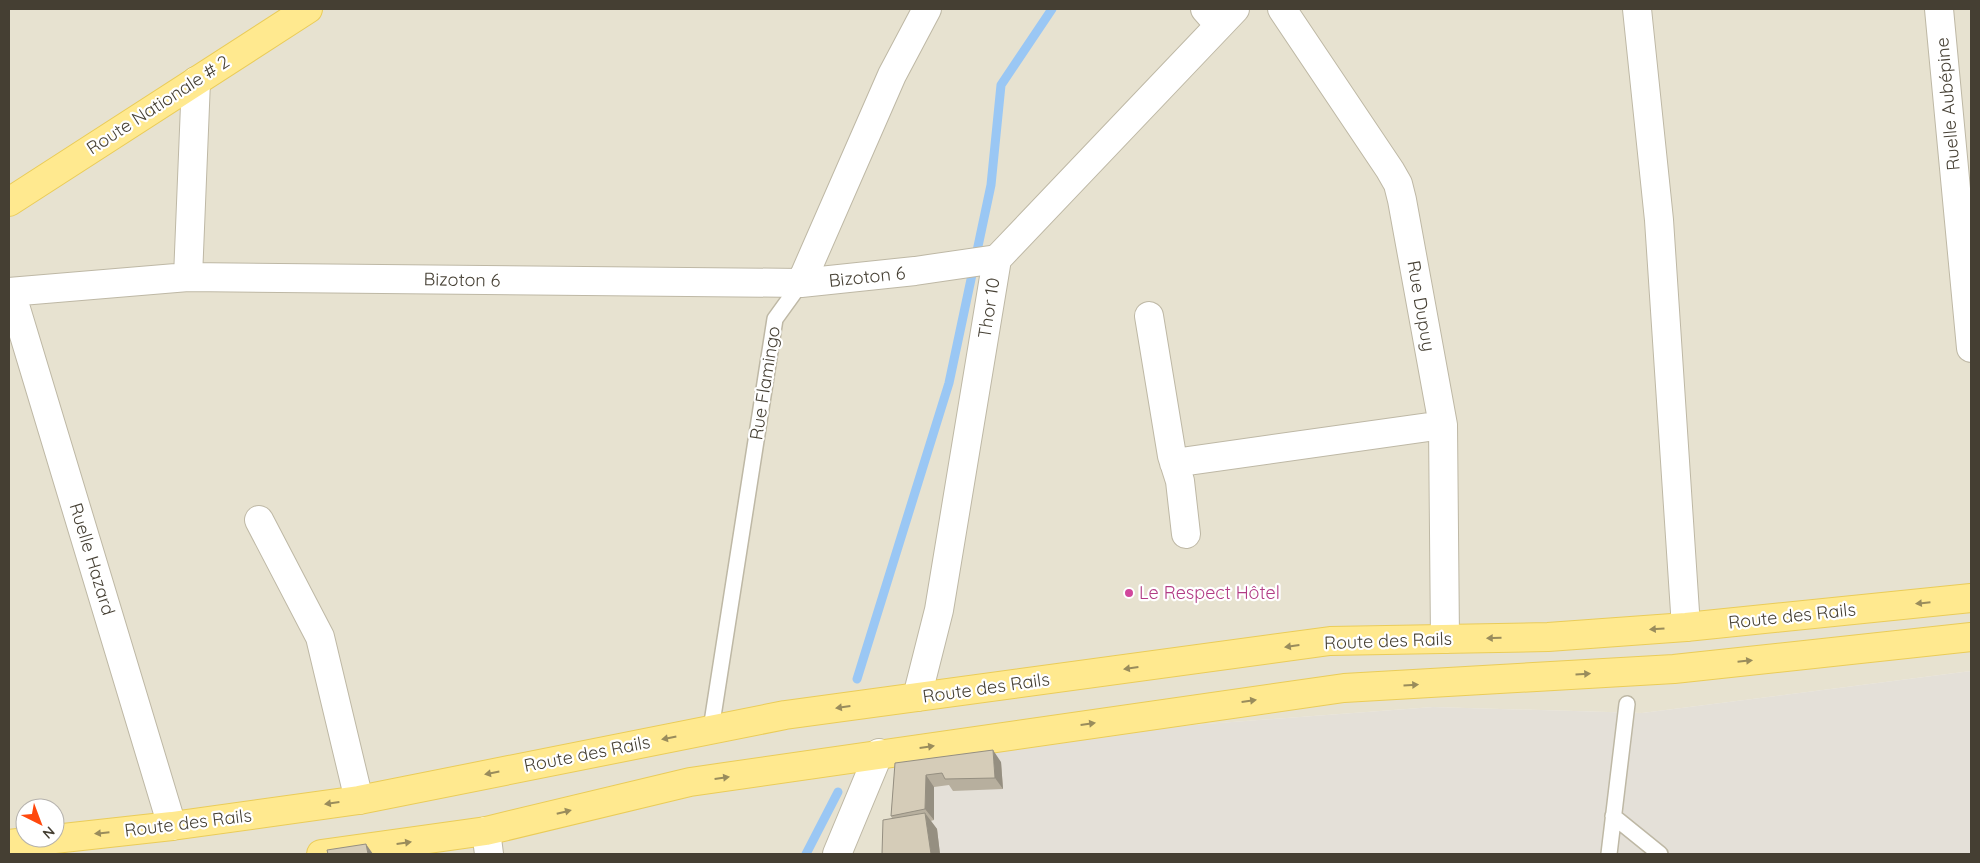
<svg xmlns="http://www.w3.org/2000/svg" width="1980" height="863" viewBox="0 0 1980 863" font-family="Quicksand,sans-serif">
  <rect width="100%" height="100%" fill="#f3efe3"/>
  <!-- residential -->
  <path fill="#e7e2d0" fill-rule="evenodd" d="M 9,9 L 1971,9 L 1971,671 L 1642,713 L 1433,707 L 898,747 L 899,854 L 9,854 ZM 25,808 L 55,808 L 55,838 L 25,838 Z"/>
  <!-- industrial -->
  <path fill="#e4e0d8" d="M 1971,671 L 1971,854 L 899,854 L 897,747 L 1433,707 L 1642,713 Z"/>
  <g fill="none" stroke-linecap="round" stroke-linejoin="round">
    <!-- stream -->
    <path stroke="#9ac7f4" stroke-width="9" d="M 857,679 L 949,383 L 991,185 L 1001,85 L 1052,9
      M 806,854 L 838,792"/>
    <!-- service casing -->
    <g stroke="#beb8a5" stroke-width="18">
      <path id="service" d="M 711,729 L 775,319 L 801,283
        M 1613,816 L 1660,854
        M 1609,854 L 1627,704"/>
    </g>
    <!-- minor casing -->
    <g stroke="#beb8a5" stroke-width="30">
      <path id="minor" d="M 1205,9 L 1219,25
        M 1282,9 L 1390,170 L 1398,184 L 1402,200 L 1443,425 L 1445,639
        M 1637,9 L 1659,220 L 1686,627
        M 188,277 L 196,81
        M 801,283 L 892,75 L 927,9
        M 9,292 L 188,277 L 801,283 L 915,271 L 997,259
        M 11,292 L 172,826
        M 1149,316 L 1172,456 L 1180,481 L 1186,534
        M 1174,463 L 1443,425
        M 259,520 L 320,637 L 359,800
        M 486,831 L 489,854
        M 837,854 L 879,753"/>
    </g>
    <!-- tertiary casing -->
    <g stroke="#beb8a5" stroke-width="30">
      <path id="tertiary" d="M 1939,9 L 1971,348
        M 917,697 L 939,610 L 997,259 L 1235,9"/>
    </g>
    <!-- primary casing -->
    <g stroke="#eacc59" stroke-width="30">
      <path id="primary" d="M 9,202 L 308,9
        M 9,844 L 172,826 L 359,800 L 785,715 L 1330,641 L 1548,637 L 1686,627 L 1971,598
        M 321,854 L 486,831 L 690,782 L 1344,688 L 1674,669 L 1971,637"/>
    </g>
    <!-- service -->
    <use href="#service" stroke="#fff" stroke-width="15"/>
    <!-- minor -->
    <use href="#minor" stroke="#fff" stroke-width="28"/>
    <!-- tertiary -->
    <use href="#tertiary" stroke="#fff" stroke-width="28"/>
    <!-- primary -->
    <use href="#primary" stroke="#ffe98f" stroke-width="28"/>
  </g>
  <!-- wall -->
  <path fill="#b7af9e" d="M 1001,762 L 1003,789 L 953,791 L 949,785 L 934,787 L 934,820 L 931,821 L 937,829 L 940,854 L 882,854 L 892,818 L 891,816 L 895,763 Z"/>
  <!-- shaded-wall -->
  <path fill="#958f81" d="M 993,750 L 1001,762 L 1003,789 L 995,778 Z
    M 926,775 L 934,787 L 934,820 L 925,809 Z
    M 925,813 L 937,829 L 940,854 L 931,854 Z
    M 366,844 L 373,854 L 368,854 Z"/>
  <!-- building -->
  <path fill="#d5ccb8" stroke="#958f81" d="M 993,750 L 995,778 L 945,779 L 942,773 L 926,775 L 925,809 L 891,816 L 895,763 Z
    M 925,813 L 931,854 L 882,854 L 883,820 Z
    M 366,844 L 368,854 L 328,854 L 327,850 Z"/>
  <!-- one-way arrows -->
  <defs><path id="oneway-solid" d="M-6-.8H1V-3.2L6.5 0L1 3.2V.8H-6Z" transform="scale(1.25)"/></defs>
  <g fill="#998c5c">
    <use href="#oneway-solid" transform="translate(1923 603) rotate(174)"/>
    <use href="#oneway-solid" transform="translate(1657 629) rotate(176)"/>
    <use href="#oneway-solid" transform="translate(1494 638) rotate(179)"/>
    <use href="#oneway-solid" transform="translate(1292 646) rotate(172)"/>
    <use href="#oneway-solid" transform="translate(1745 661) rotate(-6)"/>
    <use href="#oneway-solid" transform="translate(1131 668) rotate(172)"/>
    <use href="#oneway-solid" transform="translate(1583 674) rotate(-3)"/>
    <use href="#oneway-solid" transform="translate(1411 685) rotate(-3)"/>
    <use href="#oneway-solid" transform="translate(1249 701) rotate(-8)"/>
    <use href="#oneway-solid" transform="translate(843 707) rotate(172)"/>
    <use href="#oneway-solid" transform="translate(1088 724) rotate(-8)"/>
    <use href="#oneway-solid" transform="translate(669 738) rotate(169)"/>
    <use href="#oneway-solid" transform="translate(927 747) rotate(-8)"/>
    <use href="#oneway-solid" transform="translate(492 773) rotate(169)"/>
    <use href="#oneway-solid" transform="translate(722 778) rotate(-8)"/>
    <use href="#oneway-solid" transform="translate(332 803) rotate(172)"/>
    <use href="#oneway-solid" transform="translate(564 812) rotate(-14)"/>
    <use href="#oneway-solid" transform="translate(102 833) rotate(174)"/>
    <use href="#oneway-solid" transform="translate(404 843) rotate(-8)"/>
  </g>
  <!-- markers -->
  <circle fill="#d1479c" stroke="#fff" stroke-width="2" cx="1129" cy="593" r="5"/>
  <g text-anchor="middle" stroke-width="4.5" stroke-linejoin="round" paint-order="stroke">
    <!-- street labels -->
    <g font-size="18" fill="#453f33" stroke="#fff">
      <text transform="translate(1948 104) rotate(-95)" y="6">Ruelle Aubépine</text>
      <text transform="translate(158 105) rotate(-33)" y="6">Route Nationale # 2</text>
      <text transform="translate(867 277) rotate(-6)" y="6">Bizoton 6</text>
      <text transform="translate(462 280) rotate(1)" y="6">Bizoton 6</text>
      <text transform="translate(1421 306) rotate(80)" y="6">Rue Dupuy</text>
      <text transform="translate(989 308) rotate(-81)" y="6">Thor 10</text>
      <text transform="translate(765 383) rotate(-81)" y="6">Rue Flamingo</text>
      <text transform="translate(92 559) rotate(73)" y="6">Ruelle Hazard</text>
      <text transform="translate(1792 616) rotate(-6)" y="6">Route des Rails</text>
      <text transform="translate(1388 641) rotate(-2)" y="6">Route des Rails</text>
      <text transform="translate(986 688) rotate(-8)" y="6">Route des Rails</text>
      <text transform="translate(587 754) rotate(-11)" y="6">Route des Rails</text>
      <text transform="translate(188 823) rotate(-7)" y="6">Route des Rails</text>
    </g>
    <!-- hotel labels -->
    <g font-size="18" fill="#b23c85" stroke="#fff" text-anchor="start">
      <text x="1139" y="599">Le Respect Hôtel</text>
    </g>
  </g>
  <!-- border -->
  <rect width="1980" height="863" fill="none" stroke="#453f33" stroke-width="20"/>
  <!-- north arrow -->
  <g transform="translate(40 823) rotate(138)"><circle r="24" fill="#ffffff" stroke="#b5b2ad"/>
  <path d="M0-4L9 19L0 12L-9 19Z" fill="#ff480d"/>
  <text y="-8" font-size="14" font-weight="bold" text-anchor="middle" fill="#453f33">N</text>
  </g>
</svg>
